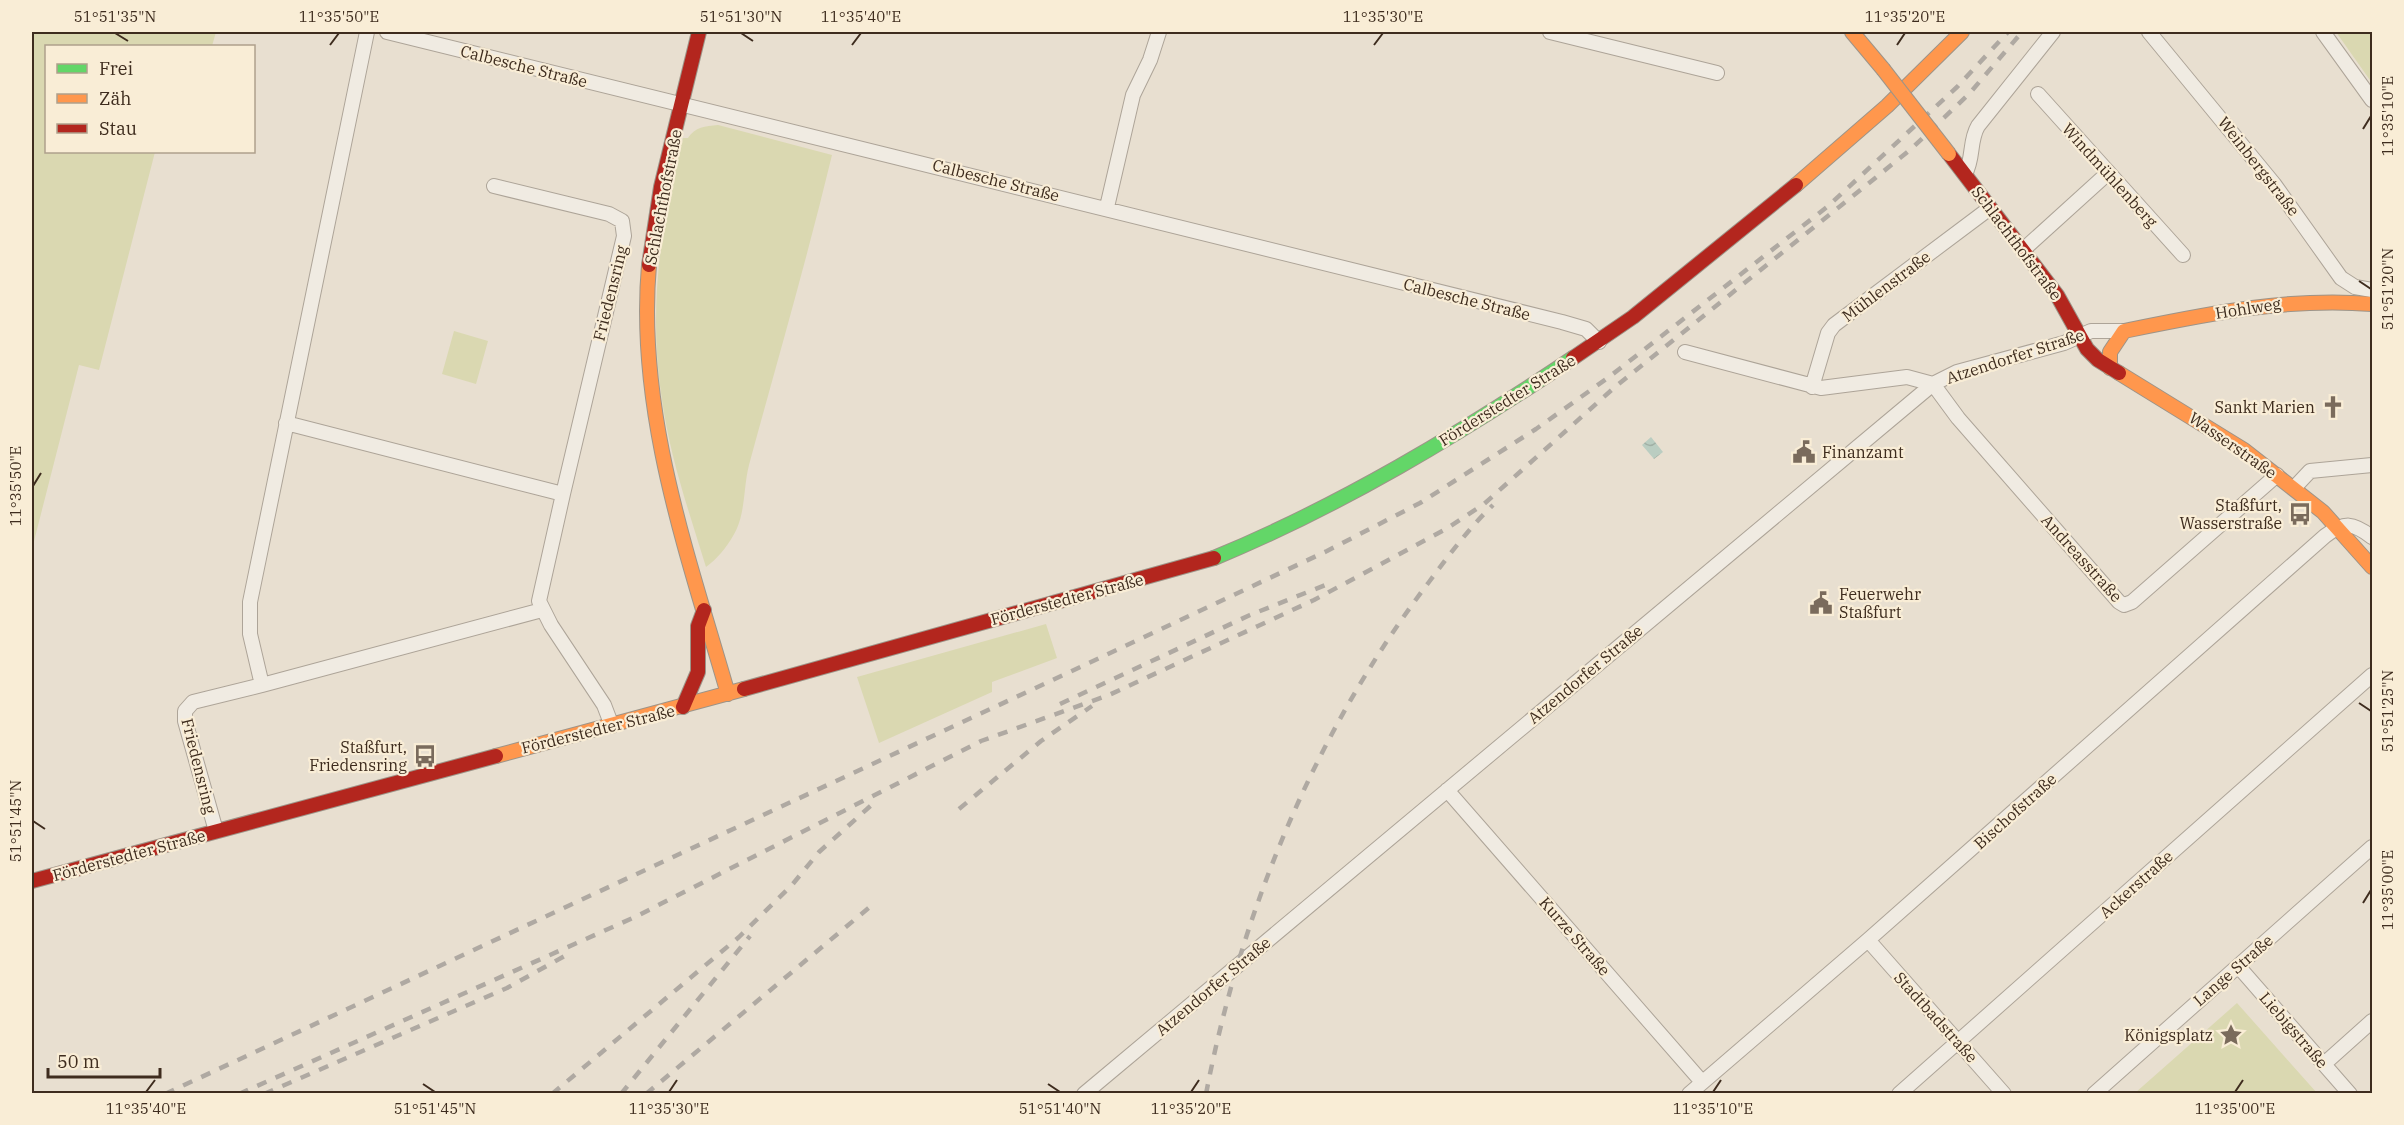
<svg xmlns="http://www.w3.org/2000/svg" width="2404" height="1125" viewBox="0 0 2404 1125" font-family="'IBM Plex Serif',serif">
  <defs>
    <pattern id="water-waves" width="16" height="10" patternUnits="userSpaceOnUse" patternTransform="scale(1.5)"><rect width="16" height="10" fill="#bacdc1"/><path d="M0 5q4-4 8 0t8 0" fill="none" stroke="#a1b0a5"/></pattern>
  </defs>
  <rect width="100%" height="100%" fill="#e8dfd0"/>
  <!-- green -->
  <path fill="#dad8b1" d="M 32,32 L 216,32 L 212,46 L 46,46 L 46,152 L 155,152 L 99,370 L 79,365 L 32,549 Z
    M 2336,32 L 2370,32 L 2372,35 L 2372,83 Z
    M 718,125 L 832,155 C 807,259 777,362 749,465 C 743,488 746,515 733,536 C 726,548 717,559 706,567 C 689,512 670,457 662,400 C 648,312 660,223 683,138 L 688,138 C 695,127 705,126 718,125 Z
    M 454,331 L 488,341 L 476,384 L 442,374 Z
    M 1046,624 L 1057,658 L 992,682 L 992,692 L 879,743 L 857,677 Z
    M 2237,1003 L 2317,1093 L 2135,1093 Z"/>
  <!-- water -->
  <path fill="url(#water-waves)" d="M 1651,437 L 1663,452 L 1654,459 L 1642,445 Z"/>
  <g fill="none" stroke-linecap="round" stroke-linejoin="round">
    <!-- street casing -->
    <g stroke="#ada498" stroke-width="16">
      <path id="street" d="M 387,32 C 779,128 1170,225 1562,322 L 1586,329 L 1599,342
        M 1550,32 L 1717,73
        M 2149,32 L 2274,184 L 2341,278 L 2355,287 L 2372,290
        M 2323,32 L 2372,100
        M 2038,94 L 2183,255
        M 1965,174 C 1974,158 1969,141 1978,126 L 2053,32
        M 1107,207 L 1133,95 L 1150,60 L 1159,32
        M 2023,250 L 2108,173
        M 1685,352 L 1821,388 L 1907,377 L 1933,384 L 1958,418 L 2119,602 L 2124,605 L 2132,602 L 2277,475
        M 1812,387 L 1828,333 L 1834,325 L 1990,208
        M 286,423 L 563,494 L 624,236 L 622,221 L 609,214 L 494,186
        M 2294,488 L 2310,471 L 2372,465
        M 563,494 L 539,601 L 551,625 L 604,705 L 612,726
        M 262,685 L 542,610
        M 1447,790 L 1702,1082
        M 216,831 L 185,721 L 185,711 L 193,702 L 262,685 L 250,634 L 250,602 L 367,32
        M 1868,940 L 2004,1094
        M 2238,966 L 2350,1094
        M 2324,1064 L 2372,1021
        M 1084,1094 L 1933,384 L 1957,372 L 2064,343 L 2091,331 L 2124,331
        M 1689,1094 L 1868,940 L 2325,536 C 2345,521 2353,523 2372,537
        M 1899,1094 L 2372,675
        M 2094,1094 L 2372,847"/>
    </g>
    <!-- fast casing -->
    <g stroke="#9d9488" stroke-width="16">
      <path id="fast" d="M 1214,558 C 1340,506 1460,434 1573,358"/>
    </g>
    <!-- slow casing -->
    <g stroke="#9d9488" stroke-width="16">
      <path id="slow" d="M 1852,32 L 1883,69
        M 1796,185 L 1887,106 L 1962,32
        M 649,265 C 636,412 688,555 728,694
        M 2110,368 L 2110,352 L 2124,331 C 2207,314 2287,297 2372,304
        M 2119,373 L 2244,450 L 2323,512 L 2372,567
        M 496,756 L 744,689"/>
    </g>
    <!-- jam casing -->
    <g stroke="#9d9488" stroke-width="16">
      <path id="jam" d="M 1949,154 L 2057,295 L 2087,349 L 2098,360 L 2119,373
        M 649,265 L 661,187 L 699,32
        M 1573,358 L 1633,317 L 1796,185
        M 744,689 L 1214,558
        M 683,707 L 698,672 L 698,626 L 704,610
        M 32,881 L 496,756"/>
    </g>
    <!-- street -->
    <use href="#street" stroke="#f0ebe2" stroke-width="14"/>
    <!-- fast -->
    <use href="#fast" stroke="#63d668" stroke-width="14"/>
    <!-- slow -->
    <use href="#slow" stroke="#ff974d" stroke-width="14"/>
    <!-- jam -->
    <use href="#jam" stroke="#b3261e" stroke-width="14"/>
    <!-- rail -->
    <path stroke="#afa9a2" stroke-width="4.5" stroke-dasharray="10 10" stroke-linecap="butt" d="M 1060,704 L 1250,615 L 1333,582
      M 959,809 L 1041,741 L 1092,706
      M 165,1094 L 1074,670 L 1327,551 L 1420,503 L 1536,429 L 1609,377 L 1827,207 L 1957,87 L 2008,32
      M 239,1094 L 635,917 L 981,741 L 1109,695 L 1258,626 L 1314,600 L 1446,529 L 1484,504 L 1615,387 L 1910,150 L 1969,94 L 2022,32
      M 264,1094 L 507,988 L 570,953
      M 552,1094 L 739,937 L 792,885 L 819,852 L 876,801
      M 621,1094 L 750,936
      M 646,1094 L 871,906
      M 1206,1094 C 1241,911 1316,730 1429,582 C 1449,555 1469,528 1493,505"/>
    <!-- slow-bridge casing -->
    <g stroke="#9d9488" stroke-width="16" stroke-linecap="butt">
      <path id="slow-bridge" d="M 1883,69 L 1949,154"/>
    </g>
    <!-- slow-bridge -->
    <use href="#slow-bridge" stroke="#ff974d" stroke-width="14"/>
  </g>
  <!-- ticks -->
  <path fill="none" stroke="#3e2c1e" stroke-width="2" d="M 115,33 L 128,41M 741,33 L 753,41M 330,45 L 339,33M 852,45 L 861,33M 1374,45 L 1383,33M 1897,45 L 1905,33M 2363,129 L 2371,116M 2359,281 L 2371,289M 33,486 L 41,473M 2359,703 L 2371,711M 33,821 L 45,829M 2363,903 L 2371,890M 423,1084 L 435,1092M 1048,1084 L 1060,1092M 146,1092 L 155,1080M 669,1092 L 677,1080M 1191,1092 L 1199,1080M 1713,1092 L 1721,1080M 2235,1092 L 2243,1080"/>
  <!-- icons -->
  <defs>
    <g id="church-bare" transform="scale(1.8)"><path d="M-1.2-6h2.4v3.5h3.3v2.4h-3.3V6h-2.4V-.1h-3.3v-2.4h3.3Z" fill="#7a6b5c" stroke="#f9edd6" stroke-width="2.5" paint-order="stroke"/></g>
    <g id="civic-bare" transform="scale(1.8)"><path d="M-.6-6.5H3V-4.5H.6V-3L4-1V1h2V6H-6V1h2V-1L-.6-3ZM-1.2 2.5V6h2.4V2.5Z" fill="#7a6b5c" stroke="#f9edd6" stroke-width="2.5" paint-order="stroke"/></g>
    <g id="bus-bare" transform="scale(1.8)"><path d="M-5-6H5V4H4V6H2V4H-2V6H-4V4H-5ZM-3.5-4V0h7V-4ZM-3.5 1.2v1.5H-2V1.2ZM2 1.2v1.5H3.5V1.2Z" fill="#7a6b5c" stroke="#f9edd6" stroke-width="2.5" paint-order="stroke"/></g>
    <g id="sight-bare" transform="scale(1.8)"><path d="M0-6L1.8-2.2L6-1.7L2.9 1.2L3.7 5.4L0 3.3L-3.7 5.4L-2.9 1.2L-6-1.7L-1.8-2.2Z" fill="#7a6b5c" stroke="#f9edd6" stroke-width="2.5" paint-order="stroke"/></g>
  </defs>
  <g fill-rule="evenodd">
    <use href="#church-bare" x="2333" y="407"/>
    <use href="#civic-bare" x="1804" y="452"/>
    <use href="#bus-bare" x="2300" y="514"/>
    <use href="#civic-bare" x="1821" y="603"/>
    <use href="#bus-bare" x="425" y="756"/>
    <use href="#sight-bare" x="2231" y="1035"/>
  </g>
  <g text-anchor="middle" stroke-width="4.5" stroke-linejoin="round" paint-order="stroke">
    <!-- street labels -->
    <g font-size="16" fill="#3e2c1e" stroke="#f9edd6">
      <text transform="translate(524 66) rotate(14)" y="6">Calbesche Straße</text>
      <text transform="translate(2259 166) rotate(52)" y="6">Weinbergstraße</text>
      <text transform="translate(2110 175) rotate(48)" y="6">Windmühlenberg</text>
      <text transform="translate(996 180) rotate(14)" y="6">Calbesche Straße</text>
      <text transform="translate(663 197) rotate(-79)" y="6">Schlachthofstraße</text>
      <text transform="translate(2017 243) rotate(53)" y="6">Schlachthofstraße</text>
      <text transform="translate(1886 286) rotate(-37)" y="6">Mühlenstraße</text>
      <text transform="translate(610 293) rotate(-76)" y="6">Friedensring</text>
      <text transform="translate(1467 299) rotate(14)" y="6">Calbesche Straße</text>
      <text transform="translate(2248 308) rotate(-9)" y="6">Hohlweg</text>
      <text transform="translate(2015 356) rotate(-18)" y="6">Atzendorfer Straße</text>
      <text transform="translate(1507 400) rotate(-32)" y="6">Förderstedter Straße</text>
      <text transform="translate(2233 445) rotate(35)" y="6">Wasserstraße</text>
      <text transform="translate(2082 558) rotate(48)" y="6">Andreasstraße</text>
      <text transform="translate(1067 599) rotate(-15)" y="6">Förderstedter Straße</text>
      <text transform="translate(1585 674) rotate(-40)" y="6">Atzendorfer Straße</text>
      <text transform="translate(598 729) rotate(-14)" y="6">Förderstedter Straße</text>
      <text transform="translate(199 766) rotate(76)" y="6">Friedensring</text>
      <text transform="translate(2015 811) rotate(-42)" y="6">Bischofstraße</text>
      <text transform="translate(129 855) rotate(-15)" y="6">Förderstedter Straße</text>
      <text transform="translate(2136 884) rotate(-42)" y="6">Ackerstraße</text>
      <text transform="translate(1575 936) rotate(49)" y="6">Kurze Straße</text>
      <text transform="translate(2233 970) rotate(-41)" y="6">Lange Straße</text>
      <text transform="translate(1213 986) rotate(-40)" y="6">Atzendorfer Straße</text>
      <text transform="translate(1936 1017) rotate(48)" y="6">Stadtbadstraße</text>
      <text transform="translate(2294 1030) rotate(49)" y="6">Liebigstraße</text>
    </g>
    <!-- poi labels -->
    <g font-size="16" fill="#3e2c1e" stroke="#f9edd6" text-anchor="end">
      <text x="2315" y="413">Sankt Marien</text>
      <text x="1822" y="458" text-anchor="start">Finanzamt</text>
      <text x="2282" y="511">Staßfurt,<tspan x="2282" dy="18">Wasserstraße</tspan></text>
      <text x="1839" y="600" text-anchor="start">Feuerwehr<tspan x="1839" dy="18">Staßfurt</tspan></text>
      <text x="407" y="753">Staßfurt,<tspan x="407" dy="18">Friedensring</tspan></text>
      <text x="2213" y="1041">Königsplatz</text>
    </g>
  </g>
  <!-- border -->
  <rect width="2404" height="1125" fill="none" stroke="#f9edd6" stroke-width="66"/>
  <!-- legend -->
  <rect x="45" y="45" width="210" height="108" fill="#f9edd6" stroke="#aea08c" stroke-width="1.5"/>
  <rect x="57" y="64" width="30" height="9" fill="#63d668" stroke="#aea08c" stroke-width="1.5"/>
  <text x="99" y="75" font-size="18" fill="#3e2c1e">Frei</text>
  <rect x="57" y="94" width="30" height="9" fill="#ff974d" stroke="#aea08c" stroke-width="1.5"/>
  <text x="99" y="105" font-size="18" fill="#3e2c1e">Zäh</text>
  <rect x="57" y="124" width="30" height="9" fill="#b3261e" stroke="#aea08c" stroke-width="1.5"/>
  <text x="99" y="135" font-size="18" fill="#3e2c1e">Stau</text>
  <!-- scale -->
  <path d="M48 1068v9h112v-9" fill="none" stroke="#3e2c1e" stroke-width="3"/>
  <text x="57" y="1068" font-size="18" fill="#3e2c1e" stroke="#f9edd6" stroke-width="4.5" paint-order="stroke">50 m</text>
  <rect x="33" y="33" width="2338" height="1059" fill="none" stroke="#3e2c1e" stroke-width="2"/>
  <g font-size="15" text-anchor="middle" fill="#3e2c1e">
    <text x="115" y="22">51°51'35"N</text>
    <text x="339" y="22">11°35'50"E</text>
    <text x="741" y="22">51°51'30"N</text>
    <text x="861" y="22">11°35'40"E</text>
    <text x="1383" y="22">11°35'30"E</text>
    <text x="1905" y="22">11°35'20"E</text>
    <text transform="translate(2388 116) rotate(-90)" y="5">11°35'10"E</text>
    <text transform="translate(2388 289) rotate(-90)" y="5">51°51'20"N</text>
    <text transform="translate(16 486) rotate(-90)" y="5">11°35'50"E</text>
    <text transform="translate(2388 711) rotate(-90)" y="5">51°51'25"N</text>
    <text transform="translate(16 821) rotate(-90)" y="5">51°51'45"N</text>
    <text transform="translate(2388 890) rotate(-90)" y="5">11°35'00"E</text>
    <text x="146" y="1114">11°35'40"E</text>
    <text x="435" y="1114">51°51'45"N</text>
    <text x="669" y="1114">11°35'30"E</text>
    <text x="1060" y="1114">51°51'40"N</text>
    <text x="1191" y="1114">11°35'20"E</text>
    <text x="1713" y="1114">11°35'10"E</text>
    <text x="2235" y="1114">11°35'00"E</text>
  </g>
</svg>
